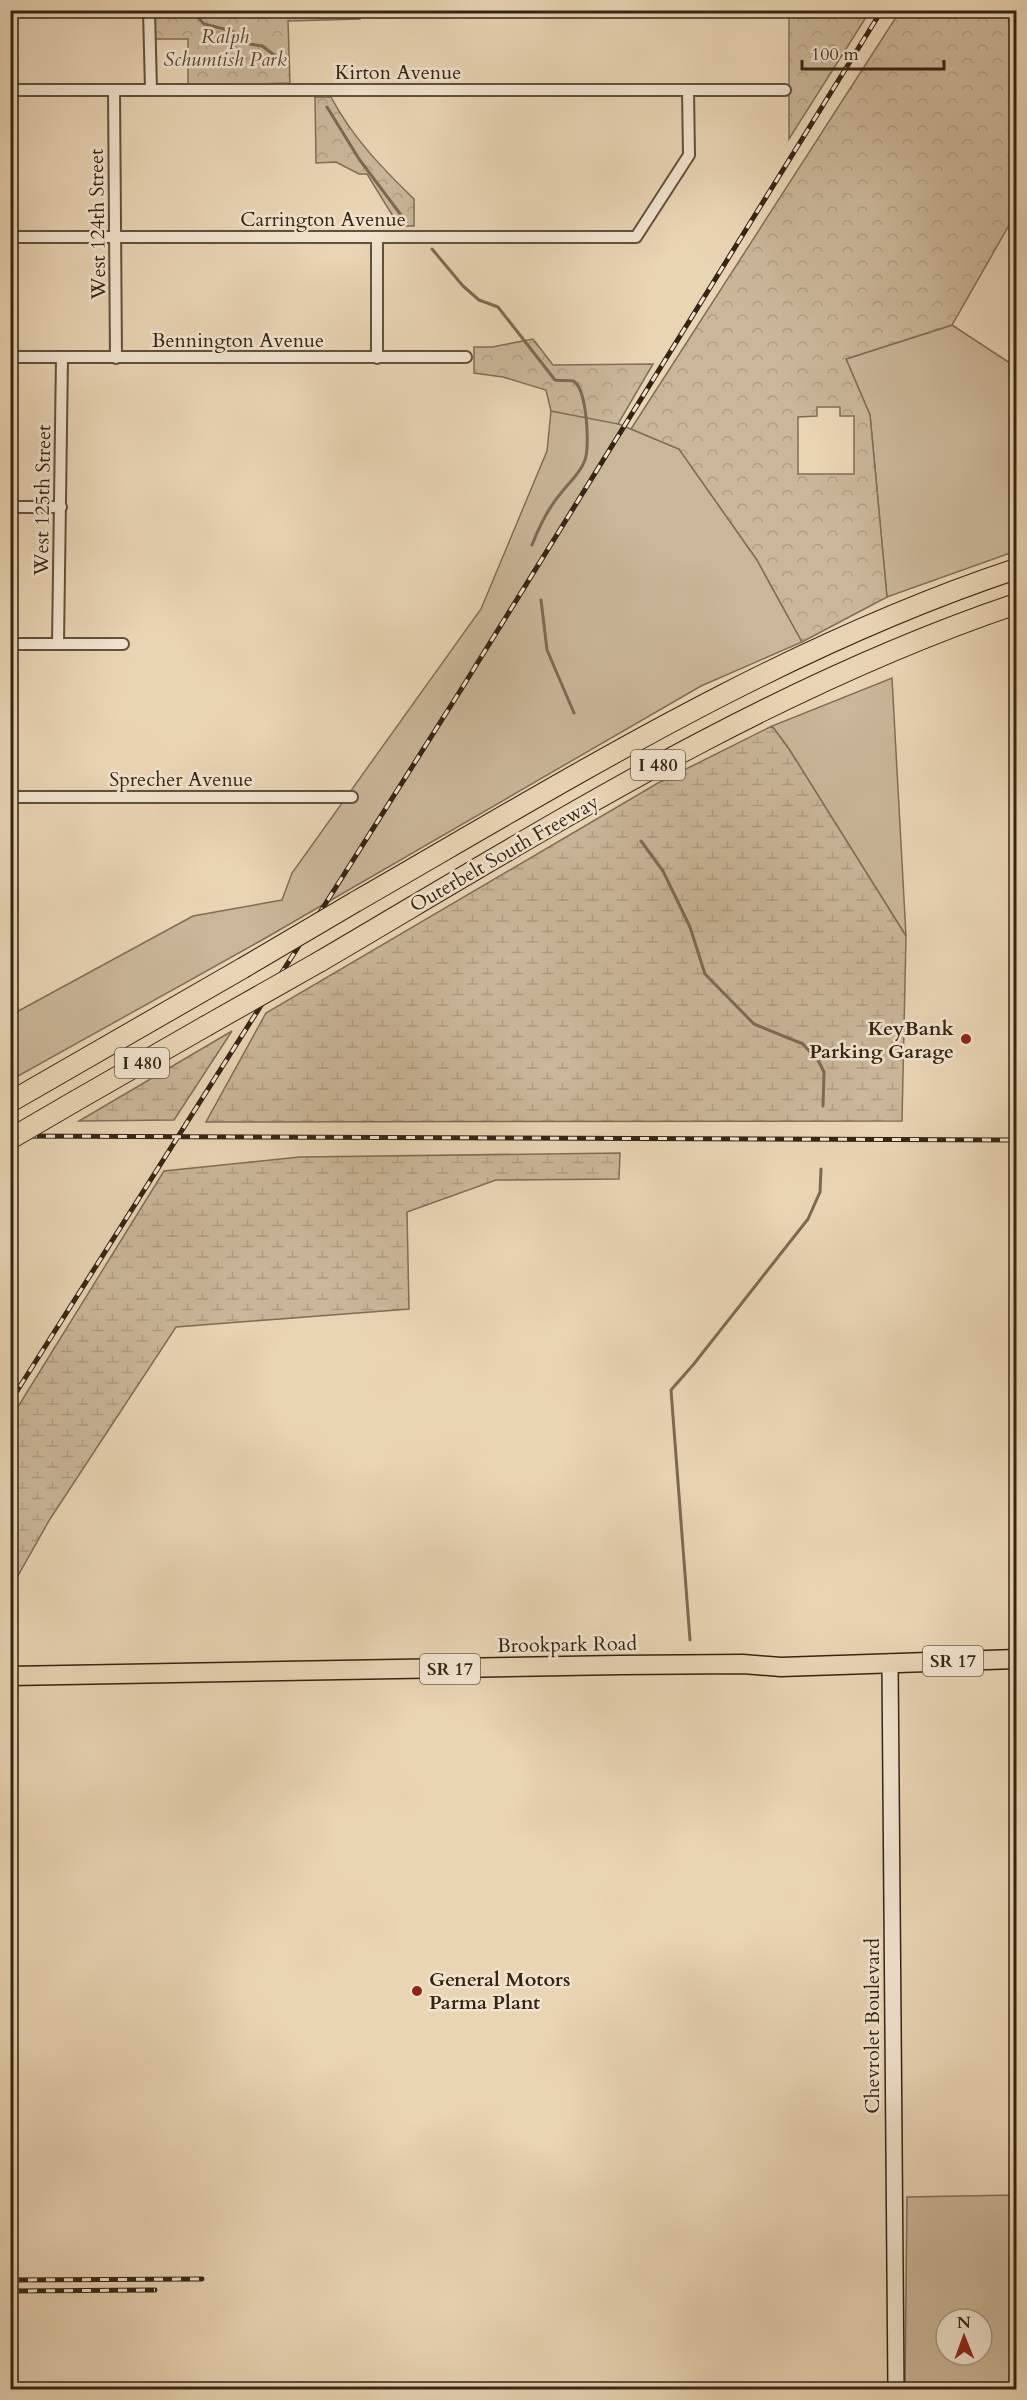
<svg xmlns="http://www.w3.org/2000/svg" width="1027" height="2400" viewBox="0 0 1027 2400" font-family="Cardo,serif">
  <defs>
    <pattern id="forest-crowns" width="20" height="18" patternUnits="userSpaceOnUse" patternTransform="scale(1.5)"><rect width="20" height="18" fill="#cab699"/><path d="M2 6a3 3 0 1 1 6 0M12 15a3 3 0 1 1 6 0" fill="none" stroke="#ae9c83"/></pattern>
    <pattern id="wetland-marsh" width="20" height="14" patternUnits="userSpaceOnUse" patternTransform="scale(1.5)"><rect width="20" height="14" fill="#cab699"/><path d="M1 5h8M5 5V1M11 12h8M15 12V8" fill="none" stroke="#ae9c83"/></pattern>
  </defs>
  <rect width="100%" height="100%" fill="#e9d4b4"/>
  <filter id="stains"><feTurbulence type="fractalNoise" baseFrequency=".00333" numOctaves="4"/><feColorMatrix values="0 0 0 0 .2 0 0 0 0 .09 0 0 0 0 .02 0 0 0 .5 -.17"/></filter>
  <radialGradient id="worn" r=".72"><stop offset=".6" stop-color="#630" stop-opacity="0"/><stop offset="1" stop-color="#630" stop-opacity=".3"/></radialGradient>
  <!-- green -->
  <path fill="#cab699" stroke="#7f6e56" stroke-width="1.5" fill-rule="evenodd" d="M 952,325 L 1016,367 L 1016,551 L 887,597 L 870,415 L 846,359 Z
    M 551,411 L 602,417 L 679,449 L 757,560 L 802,642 L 701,686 L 262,940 L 11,1080 L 11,1015 L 193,916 L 282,900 L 292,873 L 481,609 L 547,451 Z
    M 892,678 L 906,936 L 789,749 L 772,726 Z
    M 1016,2195 L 1016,2389 L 905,2389 L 907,2197 ZM 946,2319 L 982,2319 L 982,2355 L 946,2355 Z"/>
  <!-- forest -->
  <path fill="url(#forest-crowns)" stroke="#7f6e56" stroke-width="1.5" fill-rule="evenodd" d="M 360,10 L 360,19 L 288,21 L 290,83 L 188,86 L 188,39 L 152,39 L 151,11 Z
    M 789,11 L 870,11 L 789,139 Z
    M 900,11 L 1016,11 L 1016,213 L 952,325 L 846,359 L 870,415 L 887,597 L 802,642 L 757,560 L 679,449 L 631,429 ZM 817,407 L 840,407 L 840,416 L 854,416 L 854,474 L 798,474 L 798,417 L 817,416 Z
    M 315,97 L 331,97 C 352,137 382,168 414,199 L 414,226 L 399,226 L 367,174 L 359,174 L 336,162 L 316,163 Z
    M 533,339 L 553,365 L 653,364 L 618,424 L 551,411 L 546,390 L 503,377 L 474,373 L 474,347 L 492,347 Z"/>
  <!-- wetland -->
  <path fill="url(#wetland-marsh)" stroke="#7f6e56" stroke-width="1.5" d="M 772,726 L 789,749 L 906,936 L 902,1121 L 206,1122 L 266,1013 L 658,783 Z
    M 232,1031 L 174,1120 L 79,1121 Z
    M 620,1153 L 619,1179 L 496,1180 L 407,1212 L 409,1309 L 176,1327 L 50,1519 L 11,1588 L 11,1418 L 164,1171 L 300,1157 Z"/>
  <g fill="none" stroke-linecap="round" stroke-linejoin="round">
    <!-- stream -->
    <path stroke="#7b6a53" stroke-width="3" d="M 191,10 L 204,24 L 232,31 L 250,44 L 262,46 L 281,60
      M 327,107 L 359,159 L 404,219
      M 432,249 L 463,286 L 479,300 L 498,307 L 555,380 C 560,381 569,380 573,381 C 587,387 590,447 585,460 C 580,474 570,481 561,493 C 548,508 539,527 532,545
      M 541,600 L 547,650 L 574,713
      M 641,841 L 663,871 L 690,927 L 705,974 L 754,1024 L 803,1044 L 819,1062 L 824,1072 L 823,1106
      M 690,1640 L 671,1390 L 693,1365 L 808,1219 L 820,1192 L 821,1169"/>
    <!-- street casing -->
    <g stroke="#61513b" stroke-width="14">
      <path id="street" d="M 149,10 L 151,90
        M 10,90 L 785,90
        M 114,90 L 116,358
        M 10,237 L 636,237 L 689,155 L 688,90
        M 10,357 L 466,357
        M 377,358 L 377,237
        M 10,507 L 61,507
        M 10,644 L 123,644
        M 58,644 L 62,357
        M 10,797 L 352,797"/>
    </g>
    <!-- secondary casing -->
    <g stroke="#342513" stroke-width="18">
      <path id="secondary" d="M 890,1662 L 896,2390"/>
    </g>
    <!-- primary casing -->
    <g stroke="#342513" stroke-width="21">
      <path id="primary" d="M 10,1676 L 620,1665 L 743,1664 L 781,1667 L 1016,1659"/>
    </g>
    <!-- highway casing -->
    <g stroke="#342513" stroke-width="22">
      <path id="highway" d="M 355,902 C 569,779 781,647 1016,569
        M 319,962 C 544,830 767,688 1016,604
        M 77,1100 L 206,1026
        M 10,1102 L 243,968"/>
    </g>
    <!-- street -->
    <use href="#street" stroke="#f1e3ce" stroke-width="10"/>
    <!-- secondary -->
    <use href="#secondary" stroke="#f1e3ce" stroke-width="15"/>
    <!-- primary -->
    <use href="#primary" stroke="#e9d4b4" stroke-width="18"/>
    <!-- highway -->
    <use href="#highway" stroke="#e9d4b4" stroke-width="20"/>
    <!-- rail casing -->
    <g stroke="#342513" stroke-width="5">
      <path id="rail" d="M 10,1136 L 1016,1140
        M 10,1402 L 462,688 L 882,10
        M 10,2280 L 202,2279
        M 10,2291 L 155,2290"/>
    </g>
    <!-- rail -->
    <use href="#rail" stroke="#f1e3ce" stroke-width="3" stroke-dasharray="9" stroke-linecap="butt"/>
    <!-- highway-bridge casing -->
    <g stroke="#342513" stroke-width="22" stroke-linecap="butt">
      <path id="highway-bridge" d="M 243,968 L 355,902
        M 206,1026 L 319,962
        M 10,1139 L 77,1100"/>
    </g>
    <!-- highway-bridge -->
    <use href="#highway-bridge" stroke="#e9d4b4" stroke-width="20"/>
  </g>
  <!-- markers -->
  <g fill="#8f2418" stroke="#f1e3ce" stroke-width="2">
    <circle cx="966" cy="1039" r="6"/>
    <circle cx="417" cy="1991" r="6"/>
  </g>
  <g text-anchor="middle" stroke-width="5" stroke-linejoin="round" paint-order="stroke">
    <!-- shield labels -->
    <g fill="#f1e3ce" stroke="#6d5e4b" stroke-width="1.5">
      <rect x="631" y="750" width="54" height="30" rx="4.5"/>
      <rect x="115" y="1048" width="54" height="30" rx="4.5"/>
      <rect x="923" y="1646" width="60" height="30" rx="4.5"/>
      <rect x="420" y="1654" width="60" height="30" rx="4.5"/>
    </g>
    <g font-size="18" font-weight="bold" fill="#342513">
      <text x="658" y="771">I 480</text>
      <text x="142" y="1069">I 480</text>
      <text x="953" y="1667">SR 17</text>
      <text x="450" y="1675">SR 17</text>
    </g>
    <!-- park labels -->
    <g font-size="20" font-style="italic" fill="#5a4934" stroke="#f1e3ce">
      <text x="225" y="43">Ralph<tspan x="225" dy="23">Schumtish Park</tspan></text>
    </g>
    <!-- street labels -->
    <g font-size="20" fill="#342513" stroke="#f1e3ce">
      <text x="398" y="79">Kirton Avenue</text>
      <text x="323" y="226">Carrington Avenue</text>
      <text transform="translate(97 224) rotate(-91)" y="7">West 124th Street</text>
      <text x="238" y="347">Bennington Avenue</text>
      <text transform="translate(42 500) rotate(-89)" y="7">West 125th Street</text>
      <text x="181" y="786">Sprecher Avenue</text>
      <text transform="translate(504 853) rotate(-30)" y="7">Outerbelt South Freeway</text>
      <text transform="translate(567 1644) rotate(-1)" y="7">Brookpark Road</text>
      <text transform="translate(872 2026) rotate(-90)" y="7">Chevrolet Boulevard</text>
    </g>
    <!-- poi labels -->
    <g font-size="20" font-weight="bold" fill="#342513" stroke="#f1e3ce" text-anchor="end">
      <text x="954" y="1035">KeyBank<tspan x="954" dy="23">Parking Garage</tspan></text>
      <text x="429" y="1986" text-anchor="start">General Motors<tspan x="429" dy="23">Parma Plant</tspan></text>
    </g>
  </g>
  <!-- margin -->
  <rect width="1027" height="2400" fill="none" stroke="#e9d4b4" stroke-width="36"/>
  <rect x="12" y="12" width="1003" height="2376" fill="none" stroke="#342513" stroke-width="3"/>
  <rect x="18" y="18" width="991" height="2364" fill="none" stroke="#342513" stroke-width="1.5"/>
  <!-- north arrow -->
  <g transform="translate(964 2337) rotate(359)"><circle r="28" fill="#f1e3ce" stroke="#a59783" stroke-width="1.5"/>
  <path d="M0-4.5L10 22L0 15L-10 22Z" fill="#8f2418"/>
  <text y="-9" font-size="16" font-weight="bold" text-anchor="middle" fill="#342513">N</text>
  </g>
  <!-- scale -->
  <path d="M802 60v9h142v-9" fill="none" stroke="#342513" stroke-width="3"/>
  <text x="811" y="60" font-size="18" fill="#342513" stroke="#f1e3ce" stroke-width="4.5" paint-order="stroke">100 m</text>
  <rect width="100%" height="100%" filter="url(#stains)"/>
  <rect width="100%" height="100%" fill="url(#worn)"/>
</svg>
